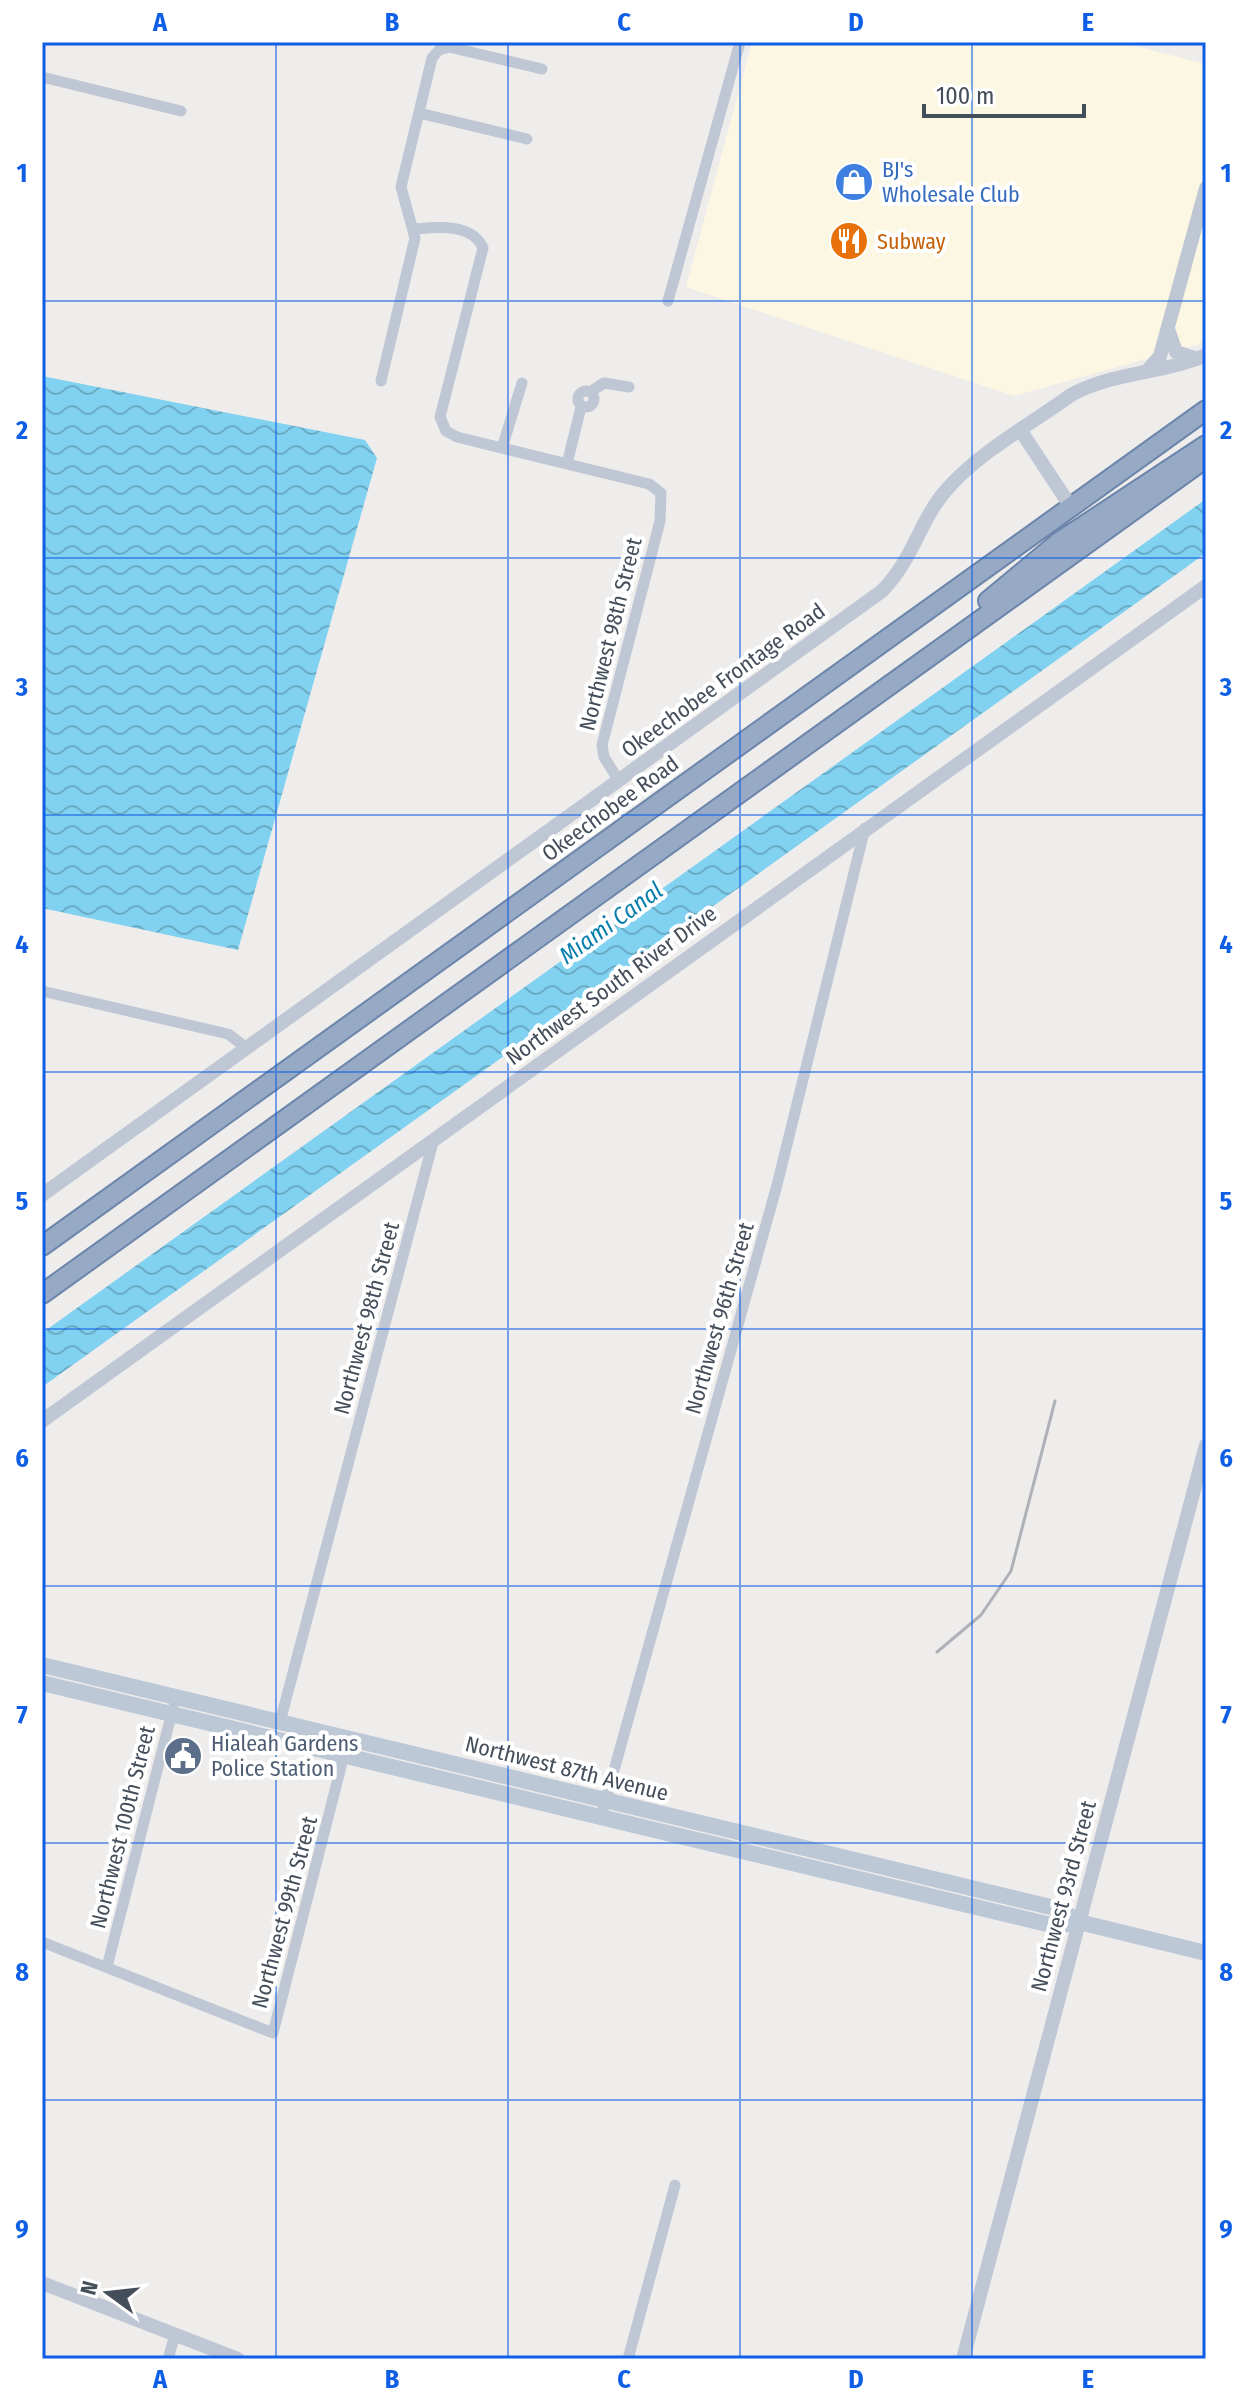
<svg xmlns="http://www.w3.org/2000/svg" width="1248" height="2401" viewBox="0 0 1248 2401" font-family="'Fira Sans Condensed',sans-serif">
  <defs>
    <pattern id="water-waves" width="16" height="10" patternUnits="userSpaceOnUse" patternTransform="scale(2)"><rect width="16" height="10" fill="#81d1f0"/><path d="M0 5q4-4 8 0t8 0" fill="none" stroke="#6bacc5"/></pattern>
  </defs>
  <rect width="100%" height="100%" fill="#efecec"/>
  <!-- commercial -->
  <path fill="#fcf7e3" d="M 752,42 L 1119,42 L 1206,64 L 1206,339 L 1199,344 L 1014,396 L 686,287 Z"/>
  <!-- water -->
  <path fill="url(#water-waves)" d="M 42,376 L 365,440 L 377,458 L 238,950 L 42,908 Z
    M 1206,499 L 1206,553 L 42,1387 L 42,1333 Z"/>
  <g fill="none" stroke-linecap="round" stroke-linejoin="round">
    <!-- trunk casing -->
    <g stroke="#6c85aa" stroke-width="22">
      <path id="trunk" d="M 988,601 L 1059,542 L 1206,445
        M 42,1246 L 1206,410
        M 42,1294 L 1206,458"/>
    </g>
    <!-- minor -->
    <path stroke="#bec7d3" stroke-width="11" d="M 42,77 L 181,111
      M 419,113 L 527,139
      M 415,229 C 438,227 472,223 483,248 L 440,417 L 446,431 L 457,437 L 649,484 L 661,493 L 660,521 L 602,745 L 604,757 L 619,781
      M 668,301 L 740,42
      M 381,381 L 415,238 L 401,187 L 432,58 L 439,50 L 449,47 L 542,69
      M578 399a8 8 0 1 1 16 0a8 8 0 1 1-16 0Z
      M 590,392 L 604,383 L 629,387
      M 502,448 L 522,383
      M 567,464 L 581,407
      M 42,991 L 228,1034 L 247,1048
      M 280,1722 L 433,1142
      M 601,1817 L 777,1185 L 865,828
      M 42,1942 L 273,2033 L 344,1755
      M 107,1967 L 173,1708
      M 168,2359 L 175,2335
      M 628,2359 L 675,2185"/>
    <!-- tertiary -->
    <path stroke="#bec7d3" stroke-width="14" d="M 1168,329 L 1176,352 L 1197,359
      M 1146,372 L 1160,356 L 1206,188
      M 1021,431 L 1071,507
      M 42,1195 L 882,591 C 915,557 919,520 948,488 C 981,451 1031,424 1071,395 C 1113,372 1162,374 1206,355
      M 42,1421 L 1206,586
      M 42,2283 L 238,2359
      M 963,2359 L 1206,1445"/>
    <!-- secondary -->
    <path stroke="#bdc8d7" stroke-width="16" d="M 42,1665 L 1059,1909 L 1079,1922 L 1206,1953
      M 42,1683 L 1055,1926 L 1079,1922"/>
    <!-- trunk -->
    <use href="#trunk" stroke="#96aac6" stroke-width="18"/>
    <!-- rail -->
    <path stroke="#aeb1b7" stroke-width="3" d="M 937,1652 L 981,1615 L 1011,1571 L 1055,1401"/>
  </g>
  <!-- grid -->
  <path fill="none" stroke="#0f5fe6" stroke-width="2" stroke-opacity="0.55" d="M 276,42 L 276,2359M 508,42 L 508,2359M 740,42 L 740,2359M 972,42 L 972,2359M 42,301 L 1206,301M 42,558 L 1206,558M 42,815 L 1206,815M 42,1072 L 1206,1072M 42,1329 L 1206,1329M 42,1586 L 1206,1586M 42,1843 L 1206,1843M 42,2100 L 1206,2100"/>
  <!-- icons -->
  <defs>
    <g id="shop-disc" transform="scale(2)"><circle r="9.5" fill="#3f7fe0" stroke="#fff"/><path d="M-5-2.5h2.3a2.7 3.5 0 0 1 5.4 0H5L5.5 6h-11ZM-1.5-2.5h3a1.5 2.3 0 0 0-3 0Z" fill="#fff"/></g>
    <g id="restaurant-disc" transform="scale(2)"><circle r="9.5" fill="#e8710a" stroke="#fff"/><path d="M-5-6h1v4h1v-4h1v4h1v-4h1v5L-1.5 .5V6h-2V.5L-5-1ZM5-6V6H3V1.5H1.5Q1.5-4 5-6Z" fill="#fff"/></g>
    <g id="civic-disc" transform="scale(2)"><circle r="9.5" fill="#5c6f8a" stroke="#fff"/><path d="M-.6-6.5H3V-4.5H.6V-3L4-1V1h2V6H-6V1h2V-1L-.6-3ZM-1.2 2.5V6h2.4V2.5Z" fill="#fff"/></g>
  </defs>
  <g fill-rule="evenodd">
    <use href="#shop-disc" x="854" y="182"/>
    <use href="#restaurant-disc" x="849" y="241"/>
    <use href="#civic-disc" x="183" y="1756"/>
  </g>
  <g text-anchor="middle" stroke-width="8" stroke-linejoin="round" paint-order="stroke">
    <!-- shop labels -->
    <g font-size="22" fill="#366cbe" stroke="#fff" text-anchor="start">
      <text x="882" y="177">BJ's<tspan x="882" dy="25">Wholesale Club</tspan></text>
    </g>
    <!-- food labels -->
    <g font-size="22" fill="#c56008" stroke="#fff" text-anchor="start">
      <text x="877" y="249">Subway</text>
    </g>
    <!-- street labels -->
    <g font-size="22" fill="#444e5a" stroke="#fff">
      <text transform="translate(610 634) rotate(-76)" y="8">Northwest 98th Street</text>
      <text transform="translate(723 680) rotate(-36)" y="8">Okeechobee Frontage Road</text>
      <text transform="translate(610 808) rotate(-36)" y="8">Okeechobee Road</text>
      <text transform="translate(611 985) rotate(-36)" y="8">Northwest South River Drive</text>
      <text transform="translate(366 1318) rotate(-75)" y="8">Northwest 98th Street</text>
      <text transform="translate(719 1318) rotate(-74)" y="8">Northwest 96th Street</text>
      <text transform="translate(567 1768) rotate(14)" y="8">Northwest 87th Avenue</text>
      <text transform="translate(122 1827) rotate(-76)" y="8">Northwest 100th Street</text>
      <text transform="translate(1063 1896) rotate(-75)" y="8">Northwest 93rd Street</text>
      <text transform="translate(284 1912) rotate(-75)" y="8">Northwest 99th Street</text>
    </g>
    <!-- service labels -->
    <g font-size="22" fill="#4e5e75" stroke="#fff" text-anchor="start">
      <text x="211" y="1751">Hialeah Gardens<tspan x="211" dy="25">Police Station</tspan></text>
    </g>
    <!-- water labels -->
    <g font-size="24" font-style="italic" fill="#057eac" stroke="#fff">
      <text transform="translate(611 923) rotate(-36)" y="8">Miami Canal</text>
    </g>
  </g>
  <!-- border -->
  <rect width="1248" height="2401" fill="none" stroke="#ffffff" stroke-width="88"/>
  <!-- north arrow -->
  <g transform="translate(108 2293) rotate(285)" stroke="#ffffff" stroke-width="6" paint-order="stroke">
  <path d="M0-6L14 30L0 20L-14 30Z" fill="#444e5a"/>
  <text y="-12" font-size="22" font-weight="bold" text-anchor="middle" fill="#444e5a">N</text>
  </g>
  <!-- scale -->
  <path d="M924 104v12h160v-12" fill="none" stroke="#444e5a" stroke-width="4"/>
  <text x="936" y="104" font-size="24" fill="#444e5a" stroke="#ffffff" stroke-width="6" paint-order="stroke">100 m</text>
  <rect x="44" y="44" width="1160" height="2313" fill="none" stroke="#0f5fe6" stroke-width="3"/>
  <g font-size="26" text-anchor="middle" font-weight="bold" fill="#0f5fe6">
    <text x="160" y="31">A</text>
    <text x="392" y="31">B</text>
    <text x="624" y="31">C</text>
    <text x="856" y="31">D</text>
    <text x="1088" y="31">E</text>
    <text x="22" y="182">1</text>
    <text x="1226" y="182">1</text>
    <text x="22" y="439">2</text>
    <text x="1226" y="439">2</text>
    <text x="22" y="696">3</text>
    <text x="1226" y="696">3</text>
    <text x="22" y="953">4</text>
    <text x="1226" y="953">4</text>
    <text x="22" y="1210">5</text>
    <text x="1226" y="1210">5</text>
    <text x="22" y="1467">6</text>
    <text x="1226" y="1467">6</text>
    <text x="22" y="1724">7</text>
    <text x="1226" y="1724">7</text>
    <text x="22" y="1981">8</text>
    <text x="1226" y="1981">8</text>
    <text x="22" y="2238">9</text>
    <text x="1226" y="2238">9</text>
    <text x="160" y="2388">A</text>
    <text x="392" y="2388">B</text>
    <text x="624" y="2388">C</text>
    <text x="856" y="2388">D</text>
    <text x="1088" y="2388">E</text>
  </g>
</svg>
